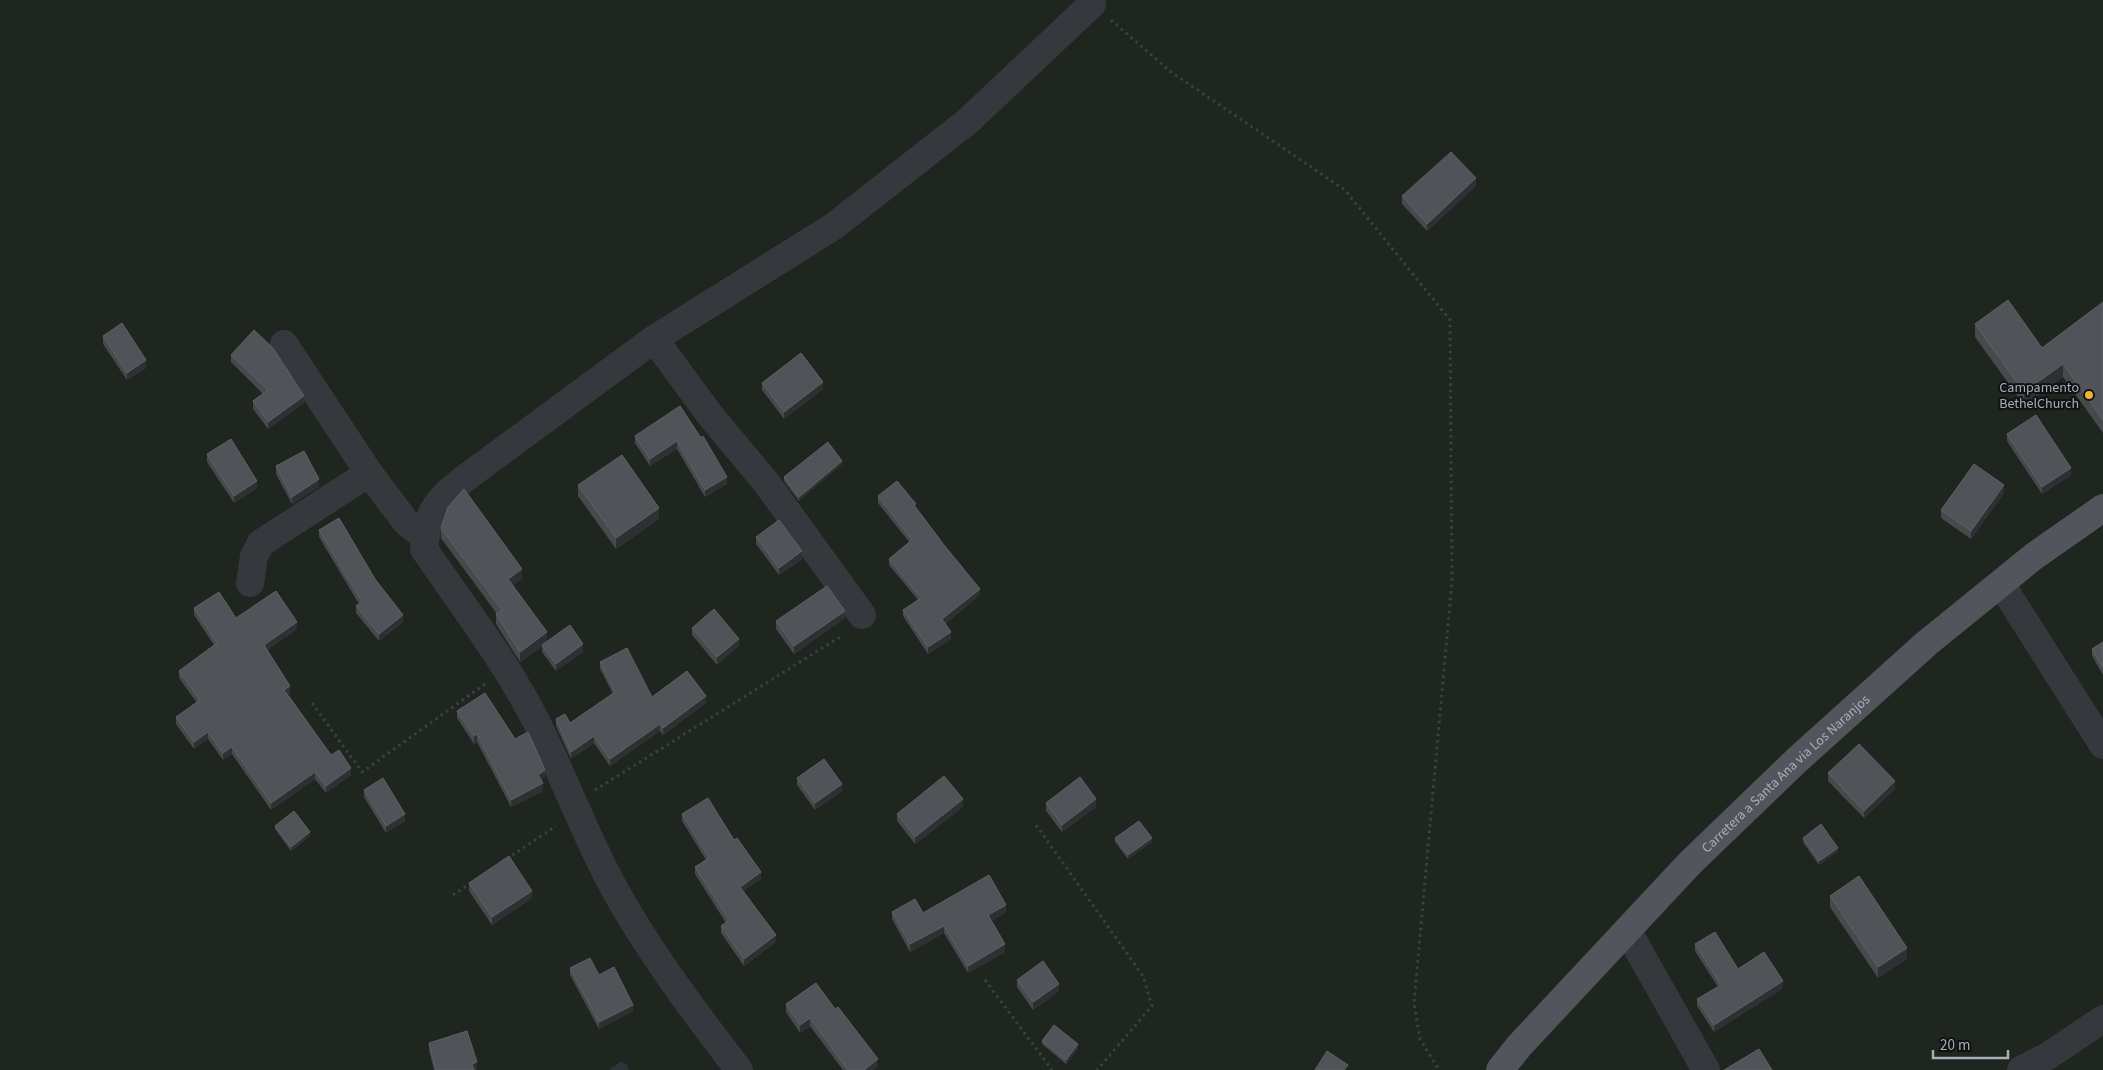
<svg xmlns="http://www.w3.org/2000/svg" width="2103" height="1070" viewBox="0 0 2103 1070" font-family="'Source Sans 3',sans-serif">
  <rect width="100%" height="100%" fill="#161618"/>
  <!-- green -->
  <path fill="#1e261f" d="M 0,0 L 2103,0 L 2103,1070 L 0,1070 Z"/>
  <!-- water -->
  <path fill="#2c353c" d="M 620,1062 L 626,1064 L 629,1070 L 609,1070 Z"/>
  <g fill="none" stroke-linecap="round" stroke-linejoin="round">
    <!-- path -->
    <path stroke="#3d3f44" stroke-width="3" stroke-dasharray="2.5 4" stroke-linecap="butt" d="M 1111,20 L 1171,72 L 1345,190 L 1450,320 L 1452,581 L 1414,1003 L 1420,1039 L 1439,1070
      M 312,703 L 362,772 L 485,684
      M 595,790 L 840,637
      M 1036,825 L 1143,976 L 1152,1006 L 1097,1070
      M 507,859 L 556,826
      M 453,895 L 471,883
      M 985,980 L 1052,1070"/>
    <!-- minor -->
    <path stroke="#37383d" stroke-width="28" d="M 654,339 L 710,415 L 765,481 L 862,615
      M 284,344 L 369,473
      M 250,583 L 254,556 L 261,543 L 369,473 L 406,522 L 425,537
      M 2001,584 L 2103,745
      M 1627,930 L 1706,1070
      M 739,1070 C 699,1018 659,965 626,909 C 590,849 567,783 536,721 C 505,660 462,605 424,549 C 428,511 434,503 464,479 L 654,339 L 834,226 L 968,121 L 1092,4
      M 2021,1070 L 2048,1056 L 2103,1019"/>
    <!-- major -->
    <path stroke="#53555c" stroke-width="28" id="s1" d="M 1500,1070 L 1519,1046 L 1690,863 L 1797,760 L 1927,643 L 2033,557 L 2103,508"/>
  </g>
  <!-- wall -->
  <path fill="#47494d" d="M 1476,186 L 1427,231 L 1402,204 L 1402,196 Z
    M 2103,302 L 2103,433 L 2063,377 L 2024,405 L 1975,337 L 1975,324 L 2042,348 Z
    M 103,336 L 146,368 L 127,380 L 103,344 Z
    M 231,355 L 304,403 L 268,429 L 253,409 L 253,401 L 263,394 L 231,362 Z
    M 762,383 L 823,389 L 784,419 L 762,390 Z
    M 680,406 L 727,484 L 705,497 L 677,449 L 650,466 L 635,443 L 635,436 Z
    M 2007,434 L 2071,475 L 2042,494 L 2007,441 Z
    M 207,454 L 257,488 L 234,503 L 207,462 Z
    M 842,464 L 799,501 L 784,481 L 784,477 Z
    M 276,466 L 319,487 L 292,504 L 276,474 Z
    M 578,485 L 659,519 L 616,549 L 578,496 Z
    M 2004,493 L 1971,539 L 1941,518 L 1941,510 Z
    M 878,496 L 916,508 L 980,595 L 945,624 L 951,639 L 928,654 L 903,616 L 903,610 L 918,600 L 889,565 L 889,559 L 909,542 L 878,503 Z
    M 441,528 L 522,579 L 513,585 L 547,641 L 583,652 L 556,671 L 542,652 L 542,646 L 520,662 L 496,624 L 496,614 L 497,614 L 441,538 Z
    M 319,530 L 375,579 L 403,622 L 379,641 L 356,613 L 356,606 L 359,604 L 319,537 Z
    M 756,537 L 802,559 L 779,575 L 756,544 Z
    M 194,608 L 236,618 L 297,629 L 267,650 L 290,693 L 288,694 L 331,755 L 351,775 L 326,793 L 315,779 L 271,810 L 232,754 L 223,760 L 208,739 L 194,749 L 176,724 L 176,717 L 197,703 L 179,678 L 179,671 L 214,645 L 194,615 Z
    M 845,618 L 794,654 L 776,629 L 776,621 Z
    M 692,628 L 739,646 L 717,665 L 692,635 Z
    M 2103,642 L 2103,675 L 2092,656 L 2092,649 Z
    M 600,662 L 652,697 L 706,703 L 663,735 L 660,731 L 610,766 L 594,743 L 571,759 L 556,726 L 556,719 L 570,723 L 613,694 L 600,669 Z
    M 457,711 L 515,739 L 545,777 L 541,780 L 543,791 L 511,807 L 477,742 L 474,744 L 457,718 Z
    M 1828,773 L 1895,789 L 1864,818 L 1828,781 Z
    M 797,778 L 842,791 L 815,810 L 797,785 Z
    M 364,790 L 405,821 L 386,833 L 364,797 Z
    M 1046,803 L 1096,807 L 1062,832 L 1046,811 Z
    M 963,807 L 915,844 L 897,821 L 897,814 Z
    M 682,814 L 734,840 L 761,879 L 743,891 L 776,942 L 744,966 L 721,933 L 721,926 L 726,923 L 695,874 L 695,867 L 706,860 L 682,821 Z
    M 275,826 L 310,836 L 291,851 L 275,829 Z
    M 1115,838 L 1152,842 L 1128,859 L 1115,842 Z
    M 1803,838 L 1838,851 L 1819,865 L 1803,842 Z
    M 469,883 L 532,898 L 492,925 L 469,891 Z
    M 1830,896 L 1907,959 L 1878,978 L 1830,907 Z
    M 892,912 L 923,913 L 1006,912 L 991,921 L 1005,952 L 968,973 L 944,933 L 910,952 L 892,919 Z
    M 1695,944 L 1738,969 L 1783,988 L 1714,1032 L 1697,1006 L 1697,999 L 1718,987 L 1695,951 Z
    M 570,968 L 599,975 L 633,1011 L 599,1029 L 570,975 Z
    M 1017,980 L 1059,991 L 1033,1010 L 1017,987 Z
    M 786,1004 L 835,1009 L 878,1067 L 873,1070 L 843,1070 L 810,1026 L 800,1033 L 786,1012 Z
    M 1042,1041 L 1078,1048 L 1066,1064 L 1042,1044 Z
    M 429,1043 L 477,1069 L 475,1070 L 434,1070 L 429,1050 Z"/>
  <!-- shaded-wall -->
  <path fill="#2f3033" d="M 1476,178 L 1476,186 L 1427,231 L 1427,224 Z
    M 146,360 L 146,368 L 127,380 L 127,373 Z
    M 2063,364 L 2063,377 L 2024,405 L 2024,392 Z
    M 823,382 L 823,389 L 784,419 L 784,412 Z
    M 304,396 L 304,403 L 268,429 L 268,422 Z
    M 677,441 L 677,449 L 650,466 L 650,459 Z
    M 842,461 L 842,464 L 799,501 L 799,497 Z
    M 2071,468 L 2071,475 L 2042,494 L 2042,487 Z
    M 727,477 L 727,484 L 705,497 L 705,490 Z
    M 319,479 L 319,487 L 292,504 L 292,497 Z
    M 257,481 L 257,488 L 234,503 L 234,496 Z
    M 2004,485 L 2004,493 L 1971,539 L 1971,531 Z
    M 659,508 L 659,519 L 616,549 L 616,538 Z
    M 802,551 L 802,559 L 779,575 L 779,568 Z
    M 522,569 L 522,579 L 508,589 L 508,579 Z
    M 980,589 L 980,595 L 942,626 L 942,619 Z
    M 845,611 L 845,618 L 794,654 L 794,646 Z
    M 403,615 L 403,622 L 379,641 L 379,634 Z
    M 297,622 L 297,629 L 264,652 L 264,645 Z
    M 547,632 L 547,642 L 520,662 L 520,652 Z
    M 951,632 L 951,639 L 928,654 L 928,647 Z
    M 739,639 L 739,646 L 717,665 L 717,657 Z
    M 583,644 L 583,652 L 556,671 L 556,664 Z
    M 290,686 L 290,693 L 284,697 L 284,690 Z
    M 706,696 L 706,703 L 663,735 L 663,728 Z
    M 660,724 L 660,731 L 610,766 L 610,759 Z
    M 208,732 L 208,739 L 194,749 L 194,742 Z
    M 477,734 L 477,742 L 474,744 L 474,736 Z
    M 594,736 L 594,743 L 571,759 L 571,752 Z
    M 232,747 L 232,754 L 223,760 L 223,753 Z
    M 351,768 L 351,775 L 326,793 L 326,786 Z
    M 545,770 L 545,777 L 538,782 L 538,775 Z
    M 315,772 L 315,779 L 271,810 L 271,803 Z
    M 1895,781 L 1895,789 L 1864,818 L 1864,811 Z
    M 543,783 L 543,791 L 511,807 L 511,800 Z
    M 842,784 L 842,791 L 815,810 L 815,803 Z
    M 963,799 L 963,807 L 915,844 L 915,837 Z
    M 1096,799 L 1096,807 L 1062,832 L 1062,825 Z
    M 405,814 L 405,821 L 386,833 L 386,826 Z
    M 310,832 L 310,836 L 291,851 L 291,847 Z
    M 1152,838 L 1152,842 L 1128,859 L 1128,855 Z
    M 1838,848 L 1838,851 L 1819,865 L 1819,861 Z
    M 761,872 L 761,879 L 740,894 L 740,887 Z
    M 532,891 L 532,898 L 492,925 L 492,917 Z
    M 1006,905 L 1006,912 L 988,923 L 988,915 Z
    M 944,926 L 944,933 L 910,952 L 910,944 Z
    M 776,935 L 776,942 L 744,966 L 744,959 Z
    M 1005,944 L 1005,952 L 968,973 L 968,966 Z
    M 1907,948 L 1907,959 L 1878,978 L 1878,967 Z
    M 1783,981 L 1783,988 L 1714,1032 L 1714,1025 Z
    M 1059,984 L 1059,991 L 1033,1010 L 1033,1002 Z
    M 633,1005 L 633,1011 L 599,1029 L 599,1022 Z
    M 810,1018 L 810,1026 L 800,1033 L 800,1025 Z
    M 1078,1044 L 1078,1048 L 1066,1064 L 1066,1060 Z
    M 878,1059 L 878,1067 L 873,1070 L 864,1070 Z
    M 477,1062 L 477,1069 L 472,1070 L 472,1064 Z"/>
  <!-- building -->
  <path fill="#525359" stroke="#5f6168" d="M 1451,152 L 1476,178 L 1427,224 L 1402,196 Z
    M 2008,300 L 2042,348 L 2103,302 L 2103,420 L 2063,364 L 2024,392 L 1975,324 Z
    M 122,323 L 146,360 L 127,373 L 103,336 Z
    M 254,330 L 273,348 L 304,396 L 268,422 L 253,401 L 268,390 L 231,355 Z
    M 801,353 L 823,382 L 784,412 L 762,383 Z
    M 680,406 L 701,438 L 703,436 L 727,477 L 705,490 L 677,441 L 650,459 L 635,436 Z
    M 2036,415 L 2071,468 L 2042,487 L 2007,434 Z
    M 231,439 L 257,481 L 234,496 L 207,454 Z
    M 828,442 L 842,461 L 799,497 L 784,477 Z
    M 304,451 L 319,479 L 292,497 L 276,466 Z
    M 622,455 L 659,508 L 616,538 L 578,485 Z
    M 1974,464 L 2004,485 L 1971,531 L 1941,510 Z
    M 897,481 L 916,504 L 914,505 L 944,545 L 980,589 L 942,619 L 951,632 L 928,647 L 903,610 L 921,598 L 889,559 L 912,540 L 878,496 Z
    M 464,489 L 522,569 L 508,579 L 547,632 L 520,652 L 496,614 L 502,610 L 441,528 L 448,507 Z
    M 339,518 L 375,579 L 403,615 L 379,634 L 356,606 L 362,602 L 319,530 Z
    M 779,520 L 802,551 L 779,568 L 756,537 Z
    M 827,586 L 845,611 L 794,646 L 776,621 Z
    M 276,591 L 297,622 L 264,645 L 290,686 L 284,690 L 331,755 L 339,750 L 351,768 L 326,786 L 315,772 L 271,803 L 232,747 L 223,753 L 208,732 L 194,742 L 176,717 L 200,700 L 179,671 L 217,643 L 194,608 L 219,592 L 236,618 Z
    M 714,609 L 739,639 L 717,657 L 692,628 Z
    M 570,625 L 583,644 L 556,664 L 542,645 Z
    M 2103,642 L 2103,668 L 2092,649 Z
    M 627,648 L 652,697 L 687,671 L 706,696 L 663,728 L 660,724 L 610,759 L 594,736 L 571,752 L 556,719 L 565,714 L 570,723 L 615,692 L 600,662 Z
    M 485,693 L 515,739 L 528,732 L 545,770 L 538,775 L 543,783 L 511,800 L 477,734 L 474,736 L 457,711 Z
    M 1859,744 L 1895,781 L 1864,811 L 1828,773 Z
    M 824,759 L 842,784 L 815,803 L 797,778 Z
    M 944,776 L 963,799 L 915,837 L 897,814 Z
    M 1080,777 L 1096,799 L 1062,825 L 1046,803 Z
    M 383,778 L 405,814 L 386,826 L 364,790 Z
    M 708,798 L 734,840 L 737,838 L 761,872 L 740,887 L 776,935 L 744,959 L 721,926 L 729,920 L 695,867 L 709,858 L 682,814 Z
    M 294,811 L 310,832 L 291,847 L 275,826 Z
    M 1139,821 L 1152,838 L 1128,855 L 1115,838 Z
    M 1821,824 L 1838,848 L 1819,861 L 1803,838 Z
    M 509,856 L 532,891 L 492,917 L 469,883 Z
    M 989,875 L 1006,905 L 988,915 L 1005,944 L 968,966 L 944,926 L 910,944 L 892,912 L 915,899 L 923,913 Z
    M 1859,876 L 1907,948 L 1878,967 L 1830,896 Z
    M 1715,932 L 1738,969 L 1764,952 L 1783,981 L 1714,1025 L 1697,999 L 1721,985 L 1695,944 Z
    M 590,958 L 599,975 L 614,967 L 633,1005 L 599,1022 L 570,968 Z
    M 1043,961 L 1059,984 L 1033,1002 L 1017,980 Z
    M 816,983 L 835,1009 L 838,1007 L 878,1059 L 864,1070 L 848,1070 L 810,1018 L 800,1025 L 786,1004 Z
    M 1054,1025 L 1078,1044 L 1066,1060 L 1042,1041 Z
    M 467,1031 L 477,1062 L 472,1064 L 474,1070 L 436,1070 L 429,1043 Z
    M 1759,1049 L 1772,1070 L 1724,1070 Z
    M 1327,1051 L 1348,1065 L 1344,1070 L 1315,1070 Z"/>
  <!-- markers -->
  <circle fill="#f2b134" stroke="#111113" stroke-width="2" cx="2089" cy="395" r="5"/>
  <g text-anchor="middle" stroke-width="4" stroke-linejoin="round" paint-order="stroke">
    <!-- poi labels -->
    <g font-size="14" fill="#a8adb8" stroke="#111113" text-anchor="end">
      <text x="2079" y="392">Campamento<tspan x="2079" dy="16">BethelChurch</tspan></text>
    </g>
    <!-- street labels -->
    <g font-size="14" fill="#a8adb8" stroke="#111113">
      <text dy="5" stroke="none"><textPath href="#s1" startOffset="412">Carretera a Santa Ana via Los Naranjos</textPath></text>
    </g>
  </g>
  <!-- scale -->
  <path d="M1933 1050v8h75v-8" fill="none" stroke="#a8adb8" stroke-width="2.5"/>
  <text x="1940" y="1050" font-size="15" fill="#a8adb8" stroke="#111113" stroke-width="4" paint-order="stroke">20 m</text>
</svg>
